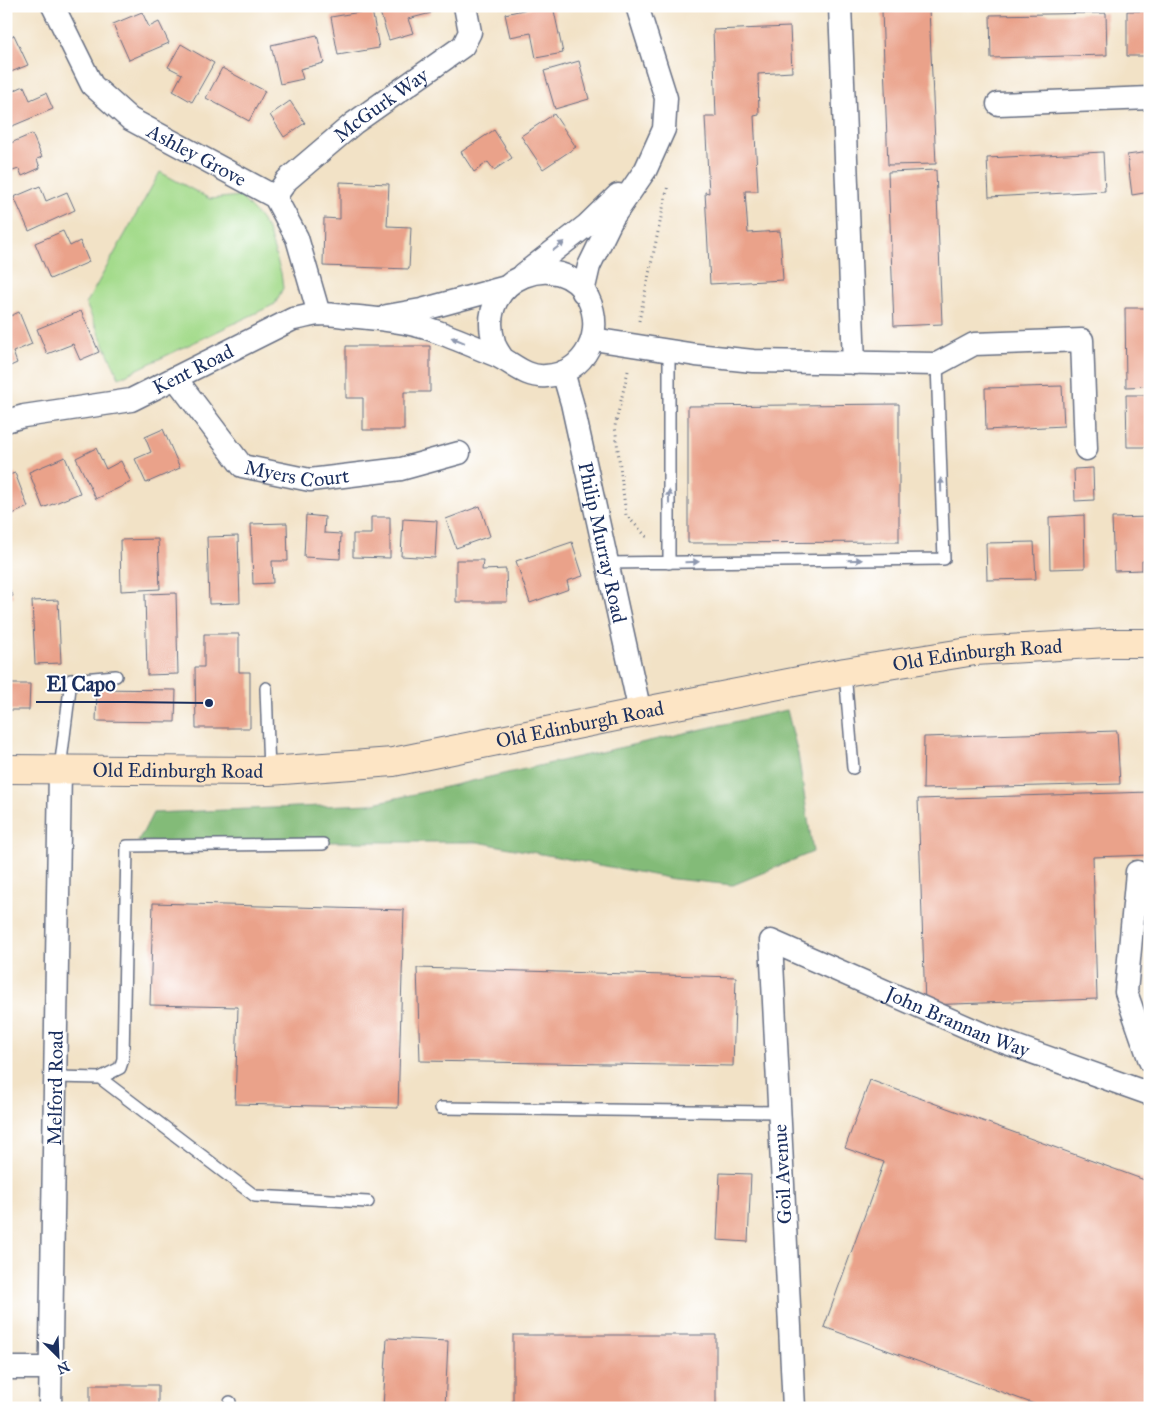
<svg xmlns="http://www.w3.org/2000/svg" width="1156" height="1414" viewBox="0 0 1156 1414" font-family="'IM FELL Great Primer',serif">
  <rect width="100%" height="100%" fill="#fff"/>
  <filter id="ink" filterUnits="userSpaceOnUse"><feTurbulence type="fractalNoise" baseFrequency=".02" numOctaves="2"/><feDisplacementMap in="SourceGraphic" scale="10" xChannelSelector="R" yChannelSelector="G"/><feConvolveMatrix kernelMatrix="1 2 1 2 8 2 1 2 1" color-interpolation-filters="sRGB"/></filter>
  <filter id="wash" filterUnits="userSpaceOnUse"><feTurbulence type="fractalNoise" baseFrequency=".0096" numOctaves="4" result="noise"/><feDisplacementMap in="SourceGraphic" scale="20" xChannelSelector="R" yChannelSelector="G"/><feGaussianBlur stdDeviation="1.12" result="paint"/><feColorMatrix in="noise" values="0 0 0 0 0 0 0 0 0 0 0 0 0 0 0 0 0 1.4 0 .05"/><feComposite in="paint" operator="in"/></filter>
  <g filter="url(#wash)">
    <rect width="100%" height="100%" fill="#f2e2c6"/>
    <!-- green -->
    <path fill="#a4db8c" stroke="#608575" d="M 160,172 L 210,199 L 240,196 L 260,218 L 268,230 L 281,273 L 283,288 L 275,304 L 119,378 L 86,304 Z"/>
    <!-- forest -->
    <path fill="#83bb78" stroke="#4f756b" d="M 787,710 L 798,754 L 813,852 L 733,885 L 674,879 L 478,842 L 138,842 L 153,813 L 370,804 Z"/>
    <g id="blocks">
      <!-- building -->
      <path fill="#eaa28a" d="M 378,6 L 429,6 L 431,13 L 408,19 L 413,33 L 389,40 Z
        M 541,6 L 553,6 L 563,53 L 536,58 L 531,33 L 510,37 L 505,14 Z
        M 929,9 L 936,164 L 888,165 L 882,11 Z
        M 372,10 L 379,48 L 338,55 L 331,17 Z
        M 1127,11 L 1150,11 L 1150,56 L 1127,56 Z
        M 142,12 L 149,27 L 159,22 L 169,43 L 129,60 L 113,24 Z
        M 1106,13 L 1107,55 L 991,58 L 990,15 Z
        M 790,27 L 792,72 L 758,74 L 759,115 L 754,116 L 758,191 L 745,191 L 748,233 L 780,231 L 783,280 L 710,284 L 705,192 L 709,193 L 705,117 L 716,117 L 713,30 Z
        M 14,35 L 28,65 L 6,74 L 6,39 Z
        M 317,35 L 324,63 L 300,69 L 303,79 L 280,84 L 271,45 Z
        M 181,44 L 214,63 L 192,102 L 173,91 L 182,74 L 168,67 Z
        M 579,61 L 589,99 L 555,109 L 544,71 Z
        M 222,68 L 265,91 L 249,121 L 206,98 Z
        M 24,86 L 30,100 L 46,93 L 53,109 L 10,127 L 6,118 L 6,94 Z
        M 290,101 L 305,123 L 284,137 L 270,115 Z
        M 554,114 L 576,147 L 543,169 L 521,136 Z
        M 494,130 L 512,158 L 494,170 L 488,162 L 474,172 L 461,152 Z
        M 32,134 L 42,157 L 37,159 L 40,168 L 22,176 L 19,169 L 6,173 L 6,145 Z
        M 1103,152 L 1105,191 L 989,197 L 987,158 Z
        M 1150,152 L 1150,192 L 1132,195 L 1127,155 Z
        M 936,170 L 942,324 L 894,326 L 888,172 Z
        M 340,182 L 389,184 L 387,226 L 411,227 L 409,269 L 323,266 L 324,218 L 340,219 Z
        M 40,186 L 46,201 L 67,192 L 75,210 L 29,231 L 14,197 Z
        M 63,231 L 70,246 L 80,241 L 89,262 L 50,279 L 35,243 Z
        M 1125,308 L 1150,308 L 1150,386 L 1126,387 Z
        M 81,311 L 99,352 L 80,360 L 73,344 L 47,354 L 37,329 Z
        M 19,312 L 32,344 L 13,352 L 17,363 L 6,368 L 6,318 Z
        M 346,346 L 430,346 L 430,392 L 404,392 L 404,430 L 363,430 L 363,398 L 346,398 Z
        M 1062,386 L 1064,426 L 986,430 L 985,388 Z
        M 1126,395 L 1150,395 L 1150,447 L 1127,447 Z
        M 899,404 L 899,542 L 688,543 L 688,406 Z
        M 163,429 L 180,468 L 146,483 L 135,459 L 151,452 L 145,437 Z
        M 96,448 L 106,469 L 121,461 L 131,482 L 96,499 L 76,458 Z
        M 65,457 L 80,493 L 43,508 L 29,472 Z
        M 1093,468 L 1094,500 L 1075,501 L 1074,469 Z
        M 15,473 L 28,507 L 6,517 L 6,476 Z
        M 480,506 L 490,536 L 456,548 L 446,519 Z
        M 306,515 L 325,517 L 324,533 L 341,534 L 340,559 L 304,557 Z
        M 1084,515 L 1085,568 L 1050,569 L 1049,517 Z
        M 371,517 L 390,517 L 390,558 L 353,557 L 353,534 L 371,534 Z
        M 1150,517 L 1150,561 L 1142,561 L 1142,570 L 1114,571 L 1112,518 Z
        M 403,519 L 437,521 L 435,558 L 401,556 Z
        M 287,523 L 288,561 L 272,561 L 273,583 L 253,584 L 251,524 Z
        M 238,536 L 240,603 L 209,604 L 207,537 Z
        M 158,539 L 160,589 L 121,591 L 120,540 Z
        M 572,542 L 583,576 L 567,581 L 569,589 L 530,603 L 516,561 Z
        M 1034,542 L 1036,579 L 987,580 L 986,543 Z
        M 456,560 L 483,560 L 482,570 L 506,569 L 507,602 L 456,602 Z
        M 6,583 L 13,596 L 6,600 Z
        M 176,593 L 178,674 L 147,675 L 145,594 Z
        M 58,600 L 61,663 L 35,664 L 32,601 Z
        M 204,634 L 239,634 L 239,672 L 250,672 L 250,728 L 196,728 L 195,667 L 204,667 Z
        M 6,684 L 30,684 L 29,710 L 6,710 Z
        M 97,689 L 176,690 L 175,722 L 96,721 Z
        M 1117,731 L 1120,784 L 923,789 L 924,737 Z
        M 1150,792 L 1150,855 L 1093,857 L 1097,999 L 925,1005 L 918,799 Z
        M 153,903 L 404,910 L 398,1108 L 235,1104 L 238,1007 L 150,1005 Z
        M 417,968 L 736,977 L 733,1066 L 420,1061 Z
        M 870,1080 L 1150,1182 L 1150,1408 L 1045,1408 L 824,1327 L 884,1162 L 845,1148 Z
        M 720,1173 L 751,1174 L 748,1242 L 717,1240 Z
        M 513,1335 L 716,1335 L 716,1408 L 513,1408 Z
        M 387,1338 L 448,1341 L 445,1408 L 383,1408 Z
        M 90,1385 L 158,1385 L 158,1408 L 90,1408 Z"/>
    </g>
  </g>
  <g filter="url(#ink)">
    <use href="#blocks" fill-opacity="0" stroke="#666e82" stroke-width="1"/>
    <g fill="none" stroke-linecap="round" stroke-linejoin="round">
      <!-- service casing -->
      <g stroke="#666e82" stroke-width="14">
        <path id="service" d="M 669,351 L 669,563
          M 608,563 L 944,559 L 937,364
          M 845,672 L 853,768
          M 266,688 L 269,771
          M 60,769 L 71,680 L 116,676
          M 56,1077 L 100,1078 L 255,1196 L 368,1202
          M 100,1078 L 120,1068 L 123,1059 L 127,846 L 323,844
          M 441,1108 L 779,1112
          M 230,1408 L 230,1402"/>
      </g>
      <!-- minor casing -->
      <g stroke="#666e82" stroke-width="25">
        <g id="minor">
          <path id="s1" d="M 53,6 L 92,85 L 130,119 L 275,197 L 297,238 L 319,314"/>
          <path d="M 840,6 L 854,363"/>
          <path d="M 998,104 L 1150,98"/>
          <path id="s2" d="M 275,197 L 287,180 L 354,123 L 463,46 L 470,32 L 465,6"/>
          <path d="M 524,274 L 587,225 L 618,195"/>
          <path d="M 583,292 L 589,266 L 613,217 L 646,169 L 664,129 L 666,98 L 637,6"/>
          <path d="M 387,316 L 421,310 L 506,287"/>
          <path d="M 593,339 L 696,355 L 753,361 L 937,364 L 974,344 L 1082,340 L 1086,449"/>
          <path id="s3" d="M 563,372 L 572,403 L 640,712"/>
          <path id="s4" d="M 176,379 L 242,466 L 310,480 L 401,469 L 459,453"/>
          <path id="s5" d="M 6,421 L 24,416 L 131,400 L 293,319 C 301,318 310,315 319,314 C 327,314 337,315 345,316 C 372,318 410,321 435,331 C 455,338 475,347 495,355 C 512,362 525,378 546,376 C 586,373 605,332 588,298 C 562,246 474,277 494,342 C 495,348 500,354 503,359"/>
          <path d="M 1137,872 L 1126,992 L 1150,1061"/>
          <path d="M 6,1368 L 51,1368"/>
          <path id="s6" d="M 50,1408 L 60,769"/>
          <path id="s7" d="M 794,1408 L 771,941 L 987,1036 L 1150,1094"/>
        </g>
      </g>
      <!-- secondary casing -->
      <g stroke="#666e82" stroke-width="30">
        <g id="secondary">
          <path id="s8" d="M 6,769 L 269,771 L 393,762 L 640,712 L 845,672 L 975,651 L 1108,643 L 1150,643"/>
        </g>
      </g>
      <!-- path -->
      <path stroke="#666e82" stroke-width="3" stroke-dasharray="1 4" stroke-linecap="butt" d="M 639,321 L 668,185
        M 628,371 L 615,426 L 626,515 L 646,536 L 649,537"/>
      <!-- service -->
      <use href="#service" stroke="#fff" stroke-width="11"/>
      <!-- minor -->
      <use href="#minor" stroke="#fff" stroke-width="22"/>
      <!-- secondary -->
      <use href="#secondary" stroke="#fde5c5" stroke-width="28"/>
    </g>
    <!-- one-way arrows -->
    <defs><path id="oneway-solid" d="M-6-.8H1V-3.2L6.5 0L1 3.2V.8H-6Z" transform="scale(1.25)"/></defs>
    <g fill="#8d97ae">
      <use href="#oneway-solid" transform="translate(559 246) rotate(-38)"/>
      <use href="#oneway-solid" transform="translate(458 340) rotate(-158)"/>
      <use href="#oneway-solid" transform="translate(941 485) rotate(-92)"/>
      <use href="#oneway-solid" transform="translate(669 497) rotate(-90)"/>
      <use href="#oneway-solid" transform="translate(855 560) rotate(-1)"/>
      <use href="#oneway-solid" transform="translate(692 562) rotate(-1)"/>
    </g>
  </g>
  <g text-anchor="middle" stroke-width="4" stroke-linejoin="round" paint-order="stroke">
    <!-- street labels -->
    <g font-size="20" fill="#1b2f5e" stroke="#fff">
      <text dy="7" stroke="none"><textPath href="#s2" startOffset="141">McGurk Way</textPath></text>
      <text dy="7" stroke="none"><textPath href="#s1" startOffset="215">Ashley Grove</textPath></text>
      <text dy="7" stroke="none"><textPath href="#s5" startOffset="196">Kent Road</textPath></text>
      <text dy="7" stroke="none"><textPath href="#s4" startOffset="165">Myers Court</textPath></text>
      <text dy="7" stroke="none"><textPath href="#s3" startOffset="175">Philip Murray Road</textPath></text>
      <text dy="7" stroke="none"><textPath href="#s8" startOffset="982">Old Edinburgh Road</textPath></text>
      <text dy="7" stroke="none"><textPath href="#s8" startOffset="578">Old Edinburgh Road</textPath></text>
      <text dy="7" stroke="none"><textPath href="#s8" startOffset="172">Old Edinburgh Road</textPath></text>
      <text dy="7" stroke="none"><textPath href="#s7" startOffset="671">John Brannan Way</textPath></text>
      <text dy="7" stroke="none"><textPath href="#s6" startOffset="320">Melford Road</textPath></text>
      <text transform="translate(782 1174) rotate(-93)" y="7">Goil Avenue</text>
    </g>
  </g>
  <!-- callouts -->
  <path fill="none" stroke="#1b2f5e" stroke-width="2" d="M209 703L125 702H36"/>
  <circle fill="#1b2f5e" stroke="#fff" stroke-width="2" cx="209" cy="703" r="5"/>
  <g font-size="21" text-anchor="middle" font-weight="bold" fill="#1b2f5e" stroke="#fff" stroke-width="4" stroke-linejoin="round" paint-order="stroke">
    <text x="81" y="691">El Capo</text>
  </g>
  <!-- margin -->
  <rect width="1156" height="1414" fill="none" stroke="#fff" stroke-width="25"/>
  <!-- north arrow -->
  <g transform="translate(58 1356) rotate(156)" stroke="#ffffff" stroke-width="4" paint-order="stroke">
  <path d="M0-4L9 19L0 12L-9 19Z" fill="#1b2f5e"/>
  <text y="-8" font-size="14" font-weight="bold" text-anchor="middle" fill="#1b2f5e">N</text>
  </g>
</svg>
